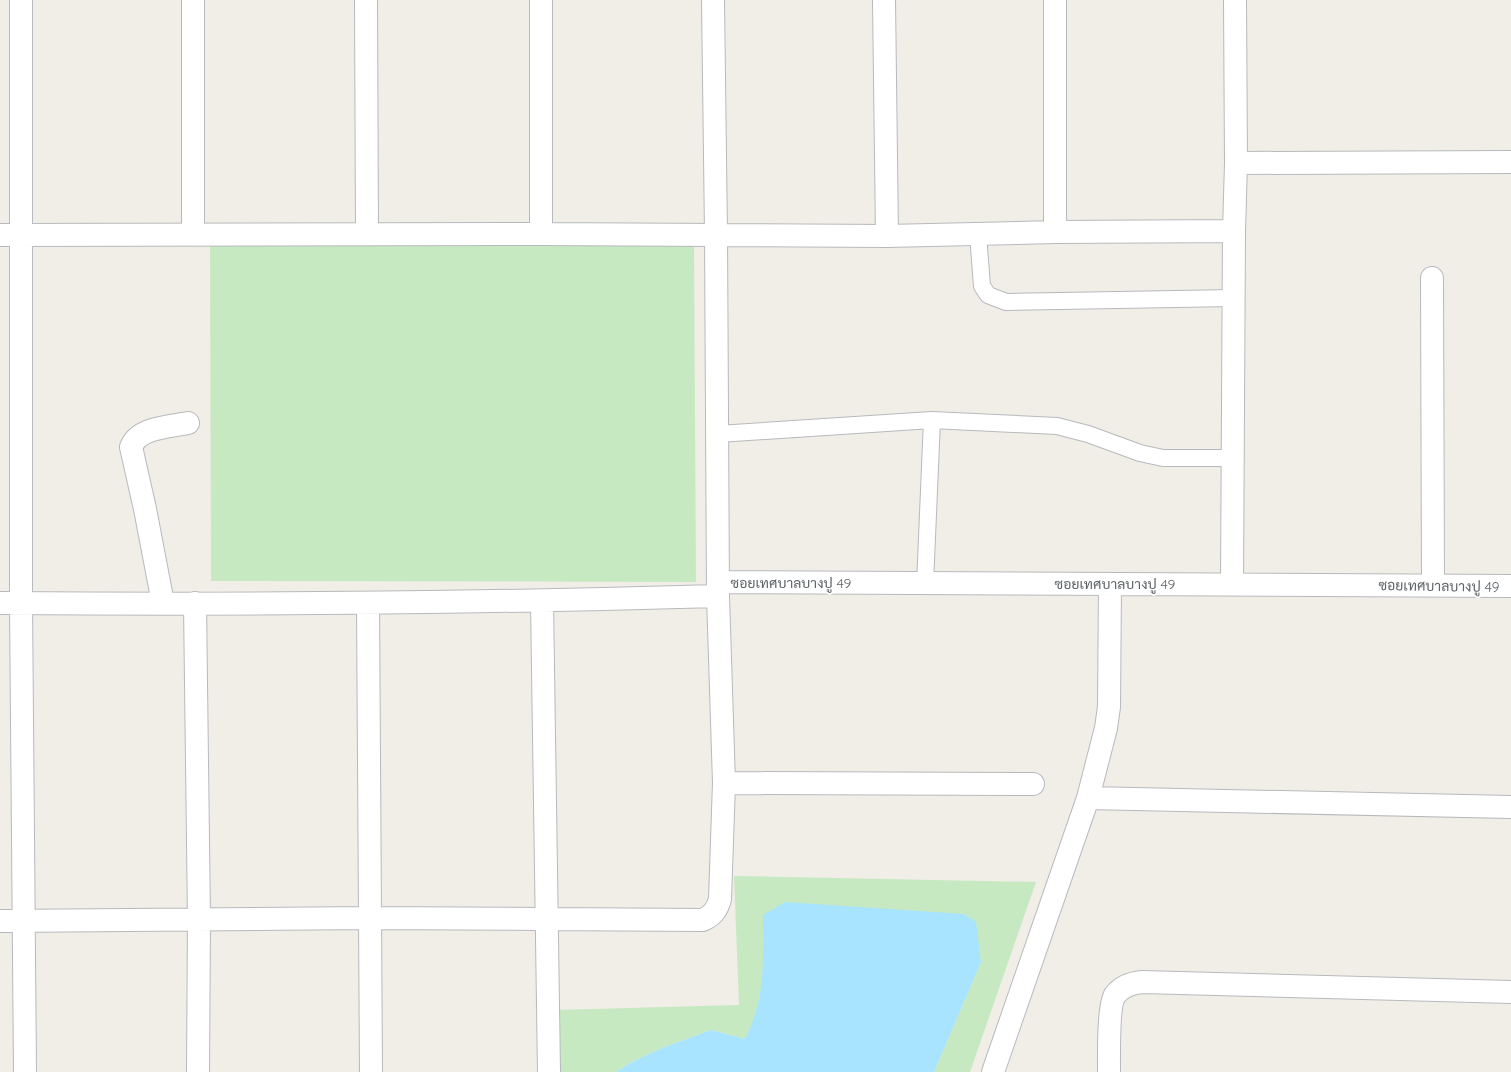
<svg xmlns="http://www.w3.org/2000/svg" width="1511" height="1072" viewBox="0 0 1511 1072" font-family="Quicksand,Sarabun,sans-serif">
  <rect width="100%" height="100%" fill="#f1ede7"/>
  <!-- green -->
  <path fill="#c7e9c2" d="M 210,243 L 694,244 L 696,582 L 211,581 Z
    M 734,876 L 1036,882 L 970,1072 L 934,1072 L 981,962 L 763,915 L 764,973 L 755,1019 L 745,1039 L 711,1030 L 662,1048 L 632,1062 L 616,1072 L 555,1072 L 554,1010 L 739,1005 Z"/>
  <!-- water -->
  <path fill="#a8e4ff" d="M 785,902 L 964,914 L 976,922 L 981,962 L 934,1072 L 616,1072 L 632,1062 L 662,1048 L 711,1030 L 745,1039 C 766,998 763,960 763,915 Z"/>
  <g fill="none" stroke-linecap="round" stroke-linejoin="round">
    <!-- lane casing -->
    <g stroke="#b7babd" stroke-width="18">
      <path id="lane" d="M 978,234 L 982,286 L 988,295 L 1006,302 L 1234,298
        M 718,434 L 932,420 L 1057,426 L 1088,434 L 1140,453 L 1163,458 L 1232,458
        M 925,584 L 932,420"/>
    </g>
    <!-- street casing -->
    <g stroke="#b7babd" stroke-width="24">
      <path id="street" d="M 21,0 L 21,603 L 25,1072
        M 193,0 L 193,234
        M 366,0 L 367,234
        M 541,0 L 541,234
        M 884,0 L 887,236
        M 1055,0 L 1055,232
        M 1236,163 L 1511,162
        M 1234,231 L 1236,163 L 1235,0
        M 0,235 L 541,234 L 887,236 L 1055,232 L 1234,231 L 1232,584
        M 1432,278 L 1433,585
        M 718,582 L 1511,586
        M 542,601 L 549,1072
        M 0,603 C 239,605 479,603 718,596
        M 163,603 L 145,509 L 131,447 C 139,427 169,427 188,423
        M 195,603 L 199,920 L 198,1072
        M 368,603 L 371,1072
        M 724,783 L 1033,784
        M 1088,798 L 1511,807
        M 0,921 L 370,918 L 703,920 C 713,915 717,910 720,899 L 724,783 L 718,596 L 716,234 L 713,0
        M 993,1072 L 1088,798 L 1106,728 L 1109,707 L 1110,585
        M 1109,1072 C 1109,1058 1108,1005 1115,995 C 1122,986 1131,983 1142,982 L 1511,992"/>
    </g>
    <!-- lane -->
    <use href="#lane" stroke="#fff" stroke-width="16"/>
    <!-- street -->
    <use href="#street" stroke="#fff" stroke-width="22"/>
  </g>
  <g text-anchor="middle" stroke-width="3.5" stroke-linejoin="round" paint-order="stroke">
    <!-- street labels -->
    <g font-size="14" fill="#5e6367" stroke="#fff">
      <text x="791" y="588">ซอยเทศบาลบางปู 49</text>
      <text x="1115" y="589">ซอยเทศบาลบางปู 49</text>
      <text transform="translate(1439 586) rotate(1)" y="5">ซอยเทศบาลบางปู 49</text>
    </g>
  </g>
</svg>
